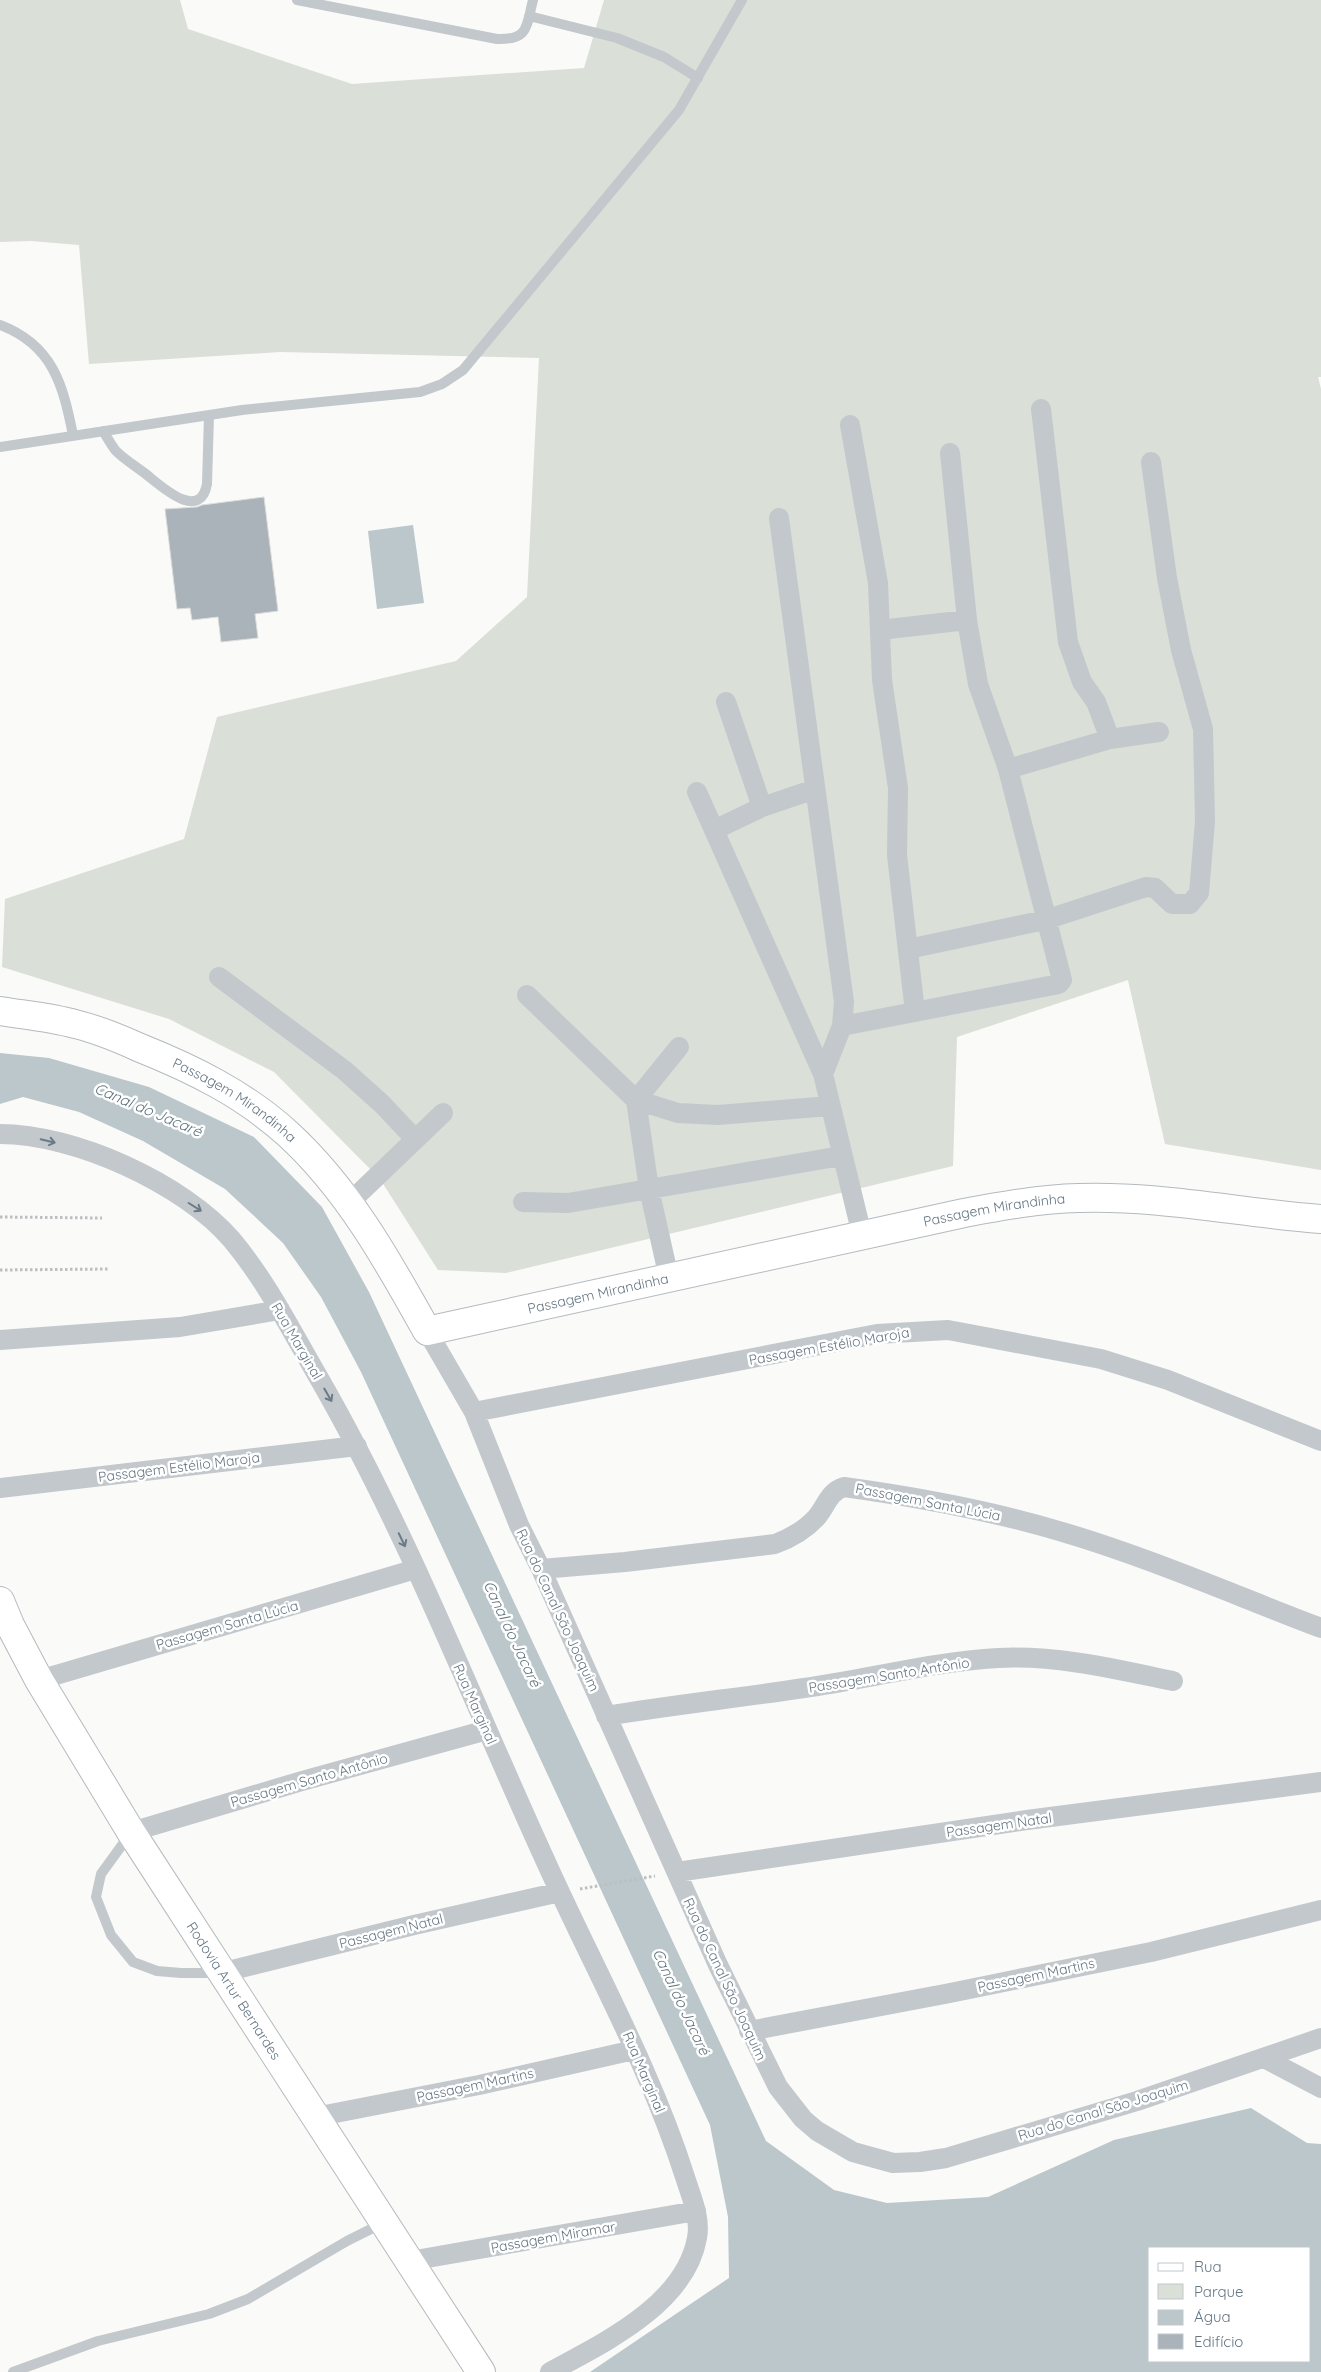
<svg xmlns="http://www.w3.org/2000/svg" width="1321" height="2372" viewBox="0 0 1321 2372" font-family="Quicksand,sans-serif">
  <rect width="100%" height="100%" fill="#fafaf8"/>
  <!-- green -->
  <path fill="#dadfd7" d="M 0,0 L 180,0 L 188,29 L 352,84 L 584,68 L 604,0 L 1321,0 L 1321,377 L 1318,377 L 1321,389 L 1321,1170 L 1165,1144 L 1128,980 L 957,1037 L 953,1166 L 506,1273 L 438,1270 L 380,1179 L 274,1072 L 169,1019 L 2,967 L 5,899 L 184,839 L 217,717 L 456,661 L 527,597 L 539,358 L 280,352 L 89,364 L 79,245 L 31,241 L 0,242 Z"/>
  <!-- water -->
  <path fill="#bbc7cb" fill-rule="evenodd" d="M 413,525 L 424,603 L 377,609 L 368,531 Z
    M 0,1053 L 49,1058 L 149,1087 L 254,1137 L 322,1207 L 369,1292 L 766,2141 L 834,2190 L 887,2203 L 988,2197 L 1114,2140 L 1251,2108 L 1307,2143 L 1321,2144 L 1321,2372 L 590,2372 L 729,2278 L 728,2217 L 710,2125 L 361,1372 L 321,1297 L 283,1243 L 225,1189 L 143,1141 L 79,1112 L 23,1097 L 0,1104 ZM 1310,2248 L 1310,2361 L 1150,2361 L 1150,2248 Z"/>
  <!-- building -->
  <path fill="#aab3b9" stroke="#dcdcda" d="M 264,497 L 278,611 L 255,614 L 258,638 L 221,642 L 218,617 L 192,620 L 190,608 L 177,609 L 165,509 L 197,507 L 202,505 Z"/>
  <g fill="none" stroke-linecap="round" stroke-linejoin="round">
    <!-- secondary casing -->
    <g stroke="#b3babf" stroke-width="30">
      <g id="secondary">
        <path id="s1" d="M 0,1011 C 25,1015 50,1017 75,1024 C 96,1029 118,1038 138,1047 C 193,1069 244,1094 288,1134 C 348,1189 388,1261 427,1331 L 964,1213 C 1002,1206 1040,1199 1078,1198 C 1158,1195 1241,1213 1321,1219"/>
      </g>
    </g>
    <!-- primary casing -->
    <g stroke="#b5babe" stroke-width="30">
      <g id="primary">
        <path id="s2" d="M 0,1601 L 10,1625 L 39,1680 L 131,1832 L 481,2372"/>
      </g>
    </g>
    <!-- path -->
    <path stroke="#bbbfc2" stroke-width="3" stroke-dasharray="2.5 2.5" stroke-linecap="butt" d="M 0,1217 L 102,1218
      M 0,1270 L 109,1269
      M 580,1889 L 655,1876"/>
    <!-- lane -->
    <path stroke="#c3c8cc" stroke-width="10" d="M 297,0 L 497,39 C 529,40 526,27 533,0
      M 529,16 L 617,38 L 664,57 L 698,78
      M 0,325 C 53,345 63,385 73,435
      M 103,431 C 107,437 111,445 116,451 C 125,460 137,467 147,475 C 162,487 200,522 207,484 L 209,415
      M 0,447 L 242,410 L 420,392 L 442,384 L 463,370 L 679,110 L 742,0
      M 130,1834 L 101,1874 L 96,1897 L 111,1935 L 133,1962 L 157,1971 L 181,1973 L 218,1973
      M 13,2372 L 98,2341 L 209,2314 L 248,2299 L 347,2241 L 383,2223"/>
    <!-- street -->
    <path stroke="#c3c8cc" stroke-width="20" d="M 1041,409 L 1068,642 L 1082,682 L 1096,702 L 1110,739
      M 850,425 L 878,583 L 882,680 L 898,788 L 897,855 L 915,1012
      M 779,518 L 844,1002 L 842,1026 L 823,1074
      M 880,630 L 967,620
      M 726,702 L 762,807
      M 1008,769 L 1110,739 L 1159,732
      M 697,792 L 823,1074 L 862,1235
      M 714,830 L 762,807 L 815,789
      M 908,949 L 1045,920 L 1146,887 L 1155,888 L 1172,904 L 1190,904 L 1199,893 L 1205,821 L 1203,729 L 1181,650 L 1167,578 L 1151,462
      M 219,977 L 344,1070 L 382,1104 L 415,1139
      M 527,995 L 636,1100 L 649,1189 L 669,1278
      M 842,1026 L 1059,984 L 1062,980 L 1008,769 L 978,684 L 967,620 L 950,453
      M 679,1047 L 636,1100 L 678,1113 L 718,1115 L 830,1106
      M 0,1134 C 74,1134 183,1183 232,1240 C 267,1282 292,1332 320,1380 C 413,1542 479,1719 558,1888 C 602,1983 653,2076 685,2177 C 691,2196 701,2218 697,2238 C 685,2305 603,2343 550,2372
      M 523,1202 L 568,1203 L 841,1156
      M 349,1203 L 443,1113
      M 427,1331 L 474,1412 L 519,1525 L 541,1569 L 718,1965 L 778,2087 L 803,2119 L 817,2131 L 853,2152 L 893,2163 L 920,2162 L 946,2158 L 1137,2101 L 1321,2038
      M 0,1340 L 180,1327 L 280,1310
      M 474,1412 L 877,1334 L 948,1330 L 1101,1359 L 1168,1380 L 1321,1441
      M 0,1488 L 357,1446
      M 541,1569 L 625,1562 L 775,1544 C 791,1538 804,1531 816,1518 C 826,1507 828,1492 844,1487 C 917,1497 988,1510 1059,1531 C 1148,1557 1234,1595 1321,1628
      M 39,1680 L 416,1569
      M 606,1716 C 672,1705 738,1698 804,1688 C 868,1679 932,1662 998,1658 C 1057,1655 1115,1669 1173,1681
      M 131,1832 L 302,1781 L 487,1730
      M 677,1872 L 1027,1820 L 1321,1782
      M 224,1972 L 414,1925 L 560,1892
      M 749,2031 L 950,1993 L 1151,1952 L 1321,1910
      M 1264,2058 L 1321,2088
      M 315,2117 L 479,2085 L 634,2050
      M 410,2261 L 696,2211"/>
    <!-- secondary -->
    <use href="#secondary" stroke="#fff" stroke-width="28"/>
    <!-- primary -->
    <use href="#primary" stroke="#fff" stroke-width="28"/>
  </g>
  <!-- one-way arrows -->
  <defs><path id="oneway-shaft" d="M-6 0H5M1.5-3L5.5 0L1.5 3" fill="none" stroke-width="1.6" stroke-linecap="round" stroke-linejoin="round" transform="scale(1.25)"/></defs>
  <g stroke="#6a7a87">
    <use href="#oneway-shaft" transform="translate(48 1141) rotate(13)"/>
    <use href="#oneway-shaft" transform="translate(195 1207) rotate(32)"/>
    <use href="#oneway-shaft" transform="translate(328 1395) rotate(60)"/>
    <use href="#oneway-shaft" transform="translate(402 1540) rotate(64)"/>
  </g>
  <g text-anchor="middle" stroke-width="5" stroke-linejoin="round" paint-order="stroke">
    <!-- street labels -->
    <g font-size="14" fill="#657683" stroke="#fff">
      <text dy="5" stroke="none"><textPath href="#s1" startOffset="254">Passagem Mirandinha</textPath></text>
      <text dy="5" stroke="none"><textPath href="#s1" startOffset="1140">Passagem Mirandinha</textPath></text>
      <text dy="5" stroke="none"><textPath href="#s1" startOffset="735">Passagem Mirandinha</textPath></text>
      <text transform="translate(297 1341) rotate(60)" y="5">Rua Marginal</text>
      <text transform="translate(829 1346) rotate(-10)" y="5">Passagem Estélio Maroja</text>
      <text transform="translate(179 1467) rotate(-7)" y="5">Passagem Estélio Maroja</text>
      <text transform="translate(928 1502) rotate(11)" y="5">Passagem Santa Lúcia</text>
      <text transform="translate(558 1610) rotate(65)" y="5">Rua do Canal São Joaquim</text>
      <text transform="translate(227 1625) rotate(-16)" y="5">Passagem Santa Lúcia</text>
      <text transform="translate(889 1675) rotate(-9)" y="5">Passagem Santo Antônio</text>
      <text transform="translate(475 1704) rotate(66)" y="5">Rua Marginal</text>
      <text transform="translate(309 1780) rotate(-16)" y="5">Passagem Santo Antônio</text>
      <text transform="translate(999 1825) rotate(-8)" y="5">Passagem Natal</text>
      <text transform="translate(391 1931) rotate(-14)" y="5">Passagem Natal</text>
      <text transform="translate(1036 1975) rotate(-12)" y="5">Passagem Martins</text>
      <text transform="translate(725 1979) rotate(65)" y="5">Rua do Canal São Joaquim</text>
      <text dy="5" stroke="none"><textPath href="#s2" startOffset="455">Rodovia Artur Bernardes</textPath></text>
      <text transform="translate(644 2072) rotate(67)" y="5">Rua Marginal</text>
      <text transform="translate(475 2085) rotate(-12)" y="5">Passagem Martins</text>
      <text transform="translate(1103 2110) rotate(-17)" y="5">Rua do Canal São Joaquim</text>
      <text transform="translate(553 2237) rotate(-10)" y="5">Passagem Miramar</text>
    </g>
    <!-- water labels -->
    <g font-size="15" font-style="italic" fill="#60757c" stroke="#fff">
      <text transform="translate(148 1110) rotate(23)" y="5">Canal do Jacaré</text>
      <text transform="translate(512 1634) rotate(65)" y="5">Canal do Jacaré</text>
      <text transform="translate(681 2002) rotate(65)" y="5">Canal do Jacaré</text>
    </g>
  </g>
  <!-- legend -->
  <rect x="1148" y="2247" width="162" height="115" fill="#ffffff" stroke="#c1c8cd"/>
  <rect x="1158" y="2263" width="25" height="8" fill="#ffffff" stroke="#c1c8cd"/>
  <text x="1194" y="2272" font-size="15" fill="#657683">Rua</text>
  <rect x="1158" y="2284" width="25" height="15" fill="#dadfd7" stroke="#c1c8cd"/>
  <text x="1194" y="2297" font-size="15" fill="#657683">Parque</text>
  <rect x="1158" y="2310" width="25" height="15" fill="#bbc7cb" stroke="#c1c8cd"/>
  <text x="1194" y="2322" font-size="15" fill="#657683">Água</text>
  <rect x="1158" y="2334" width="25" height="15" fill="#aab3b9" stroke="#c1c8cd"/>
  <text x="1194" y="2347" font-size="15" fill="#657683">Edifício</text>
</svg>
